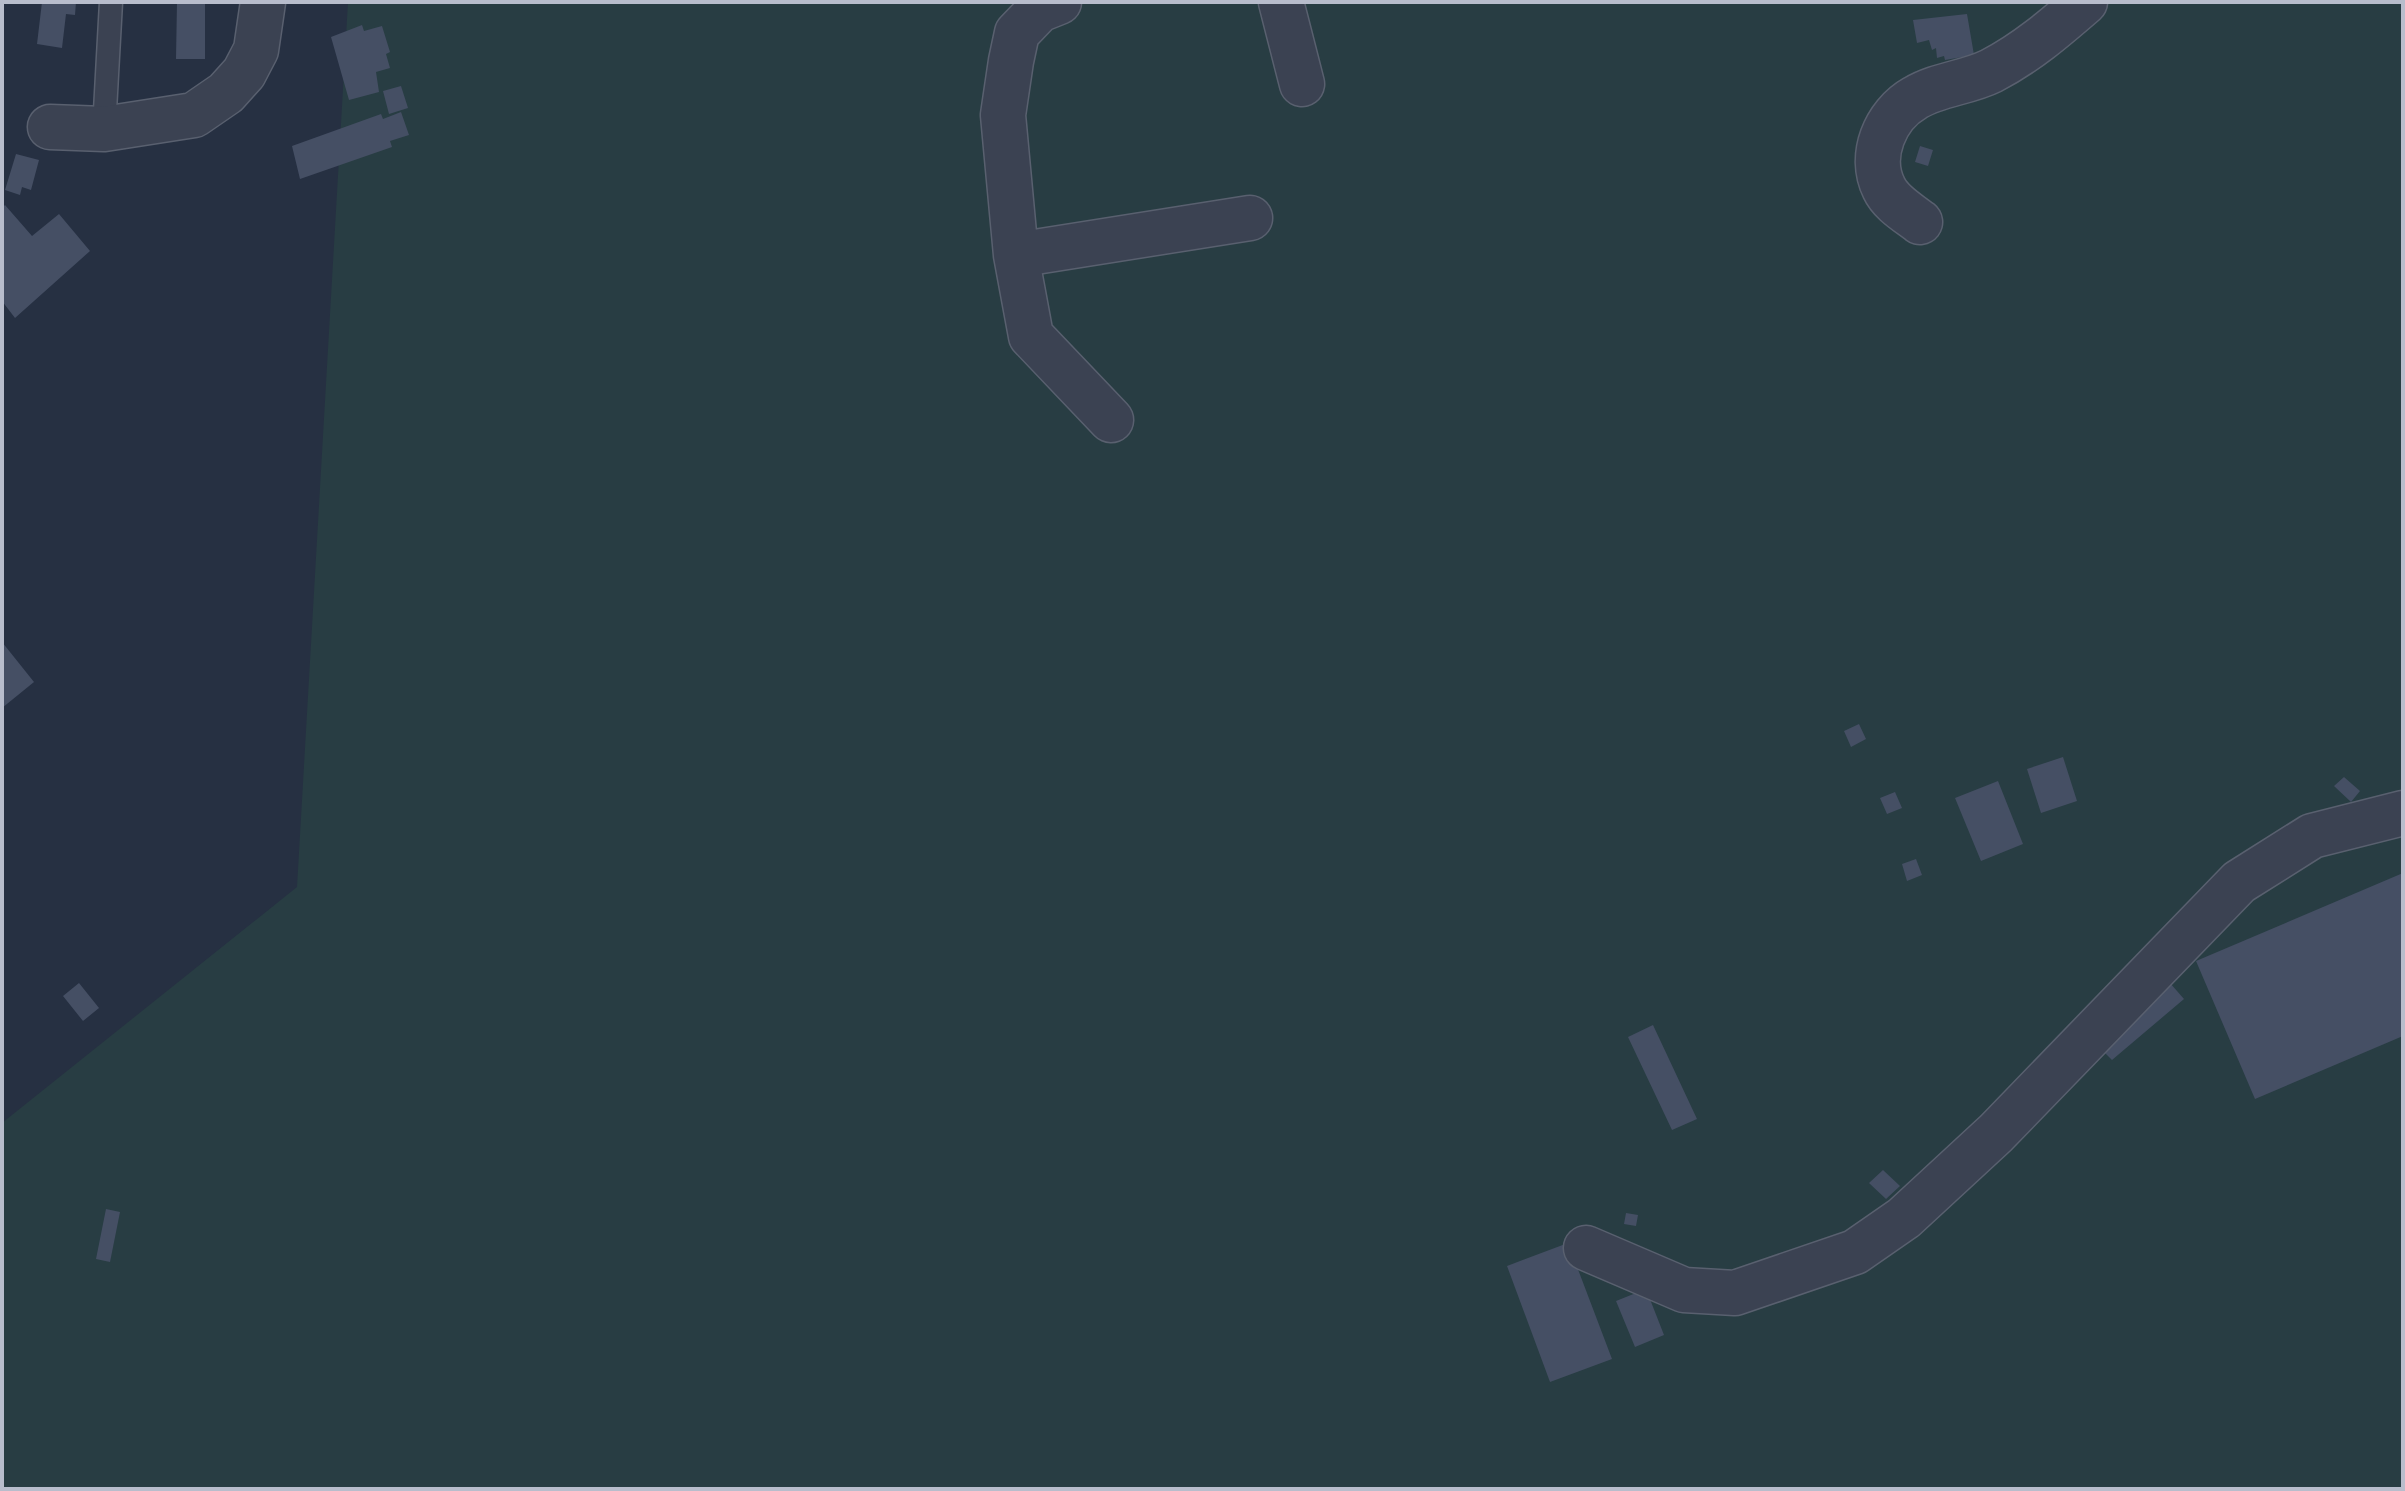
<svg xmlns="http://www.w3.org/2000/svg" width="2405" height="1491" viewBox="0 0 2405 1491" font-family="Overpass,sans-serif">
  <rect width="100%" height="100%" fill="#263042"/>
  <!-- green -->
  <path fill="#283d43" d="M 348,2 L 2403,2 L 2403,1489 L 2,1489 L 2,1123 L 297,887 Z"/>
  <!-- building -->
  <path fill="#454f64" d="M 42,2 L 76,2 L 75,15 L 66,14 L 62,48 L 37,44 Z
    M 177,2 L 205,2 L 205,59 L 176,59 Z
    M 1967,14 L 1974,55 L 1945,60 L 1944,56 L 1937,58 L 1936,48 L 1932,50 L 1929,40 L 1917,43 L 1913,20 Z
    M 362,25 L 364,31 L 382,26 L 390,52 L 386,54 L 390,68 L 376,72 L 379,92 L 349,100 L 331,37 Z
    M 401,86 L 408,108 L 389,114 L 383,91 Z
    M 401,112 L 409,135 L 390,141 L 392,147 L 300,179 L 292,146 L 381,114 L 383,119 Z
    M 1920,146 L 1933,150 L 1928,166 L 1915,162 Z
    M 16,154 L 39,160 L 31,190 L 22,187 L 20,195 L 5,190 Z
    M 5,205 L 32,236 L 59,214 L 90,251 L 15,318 L 2,301 L 2,208 Z
    M 2,642 L 34,682 L 2,708 Z
    M 1859,724 L 1866,739 L 1851,747 L 1844,731 Z
    M 2063,757 L 2077,801 L 2041,813 L 2027,769 Z
    M 2344,777 L 2360,791 L 2351,802 L 2334,786 Z
    M 1998,781 L 2023,844 L 1981,861 L 1955,798 Z
    M 1895,792 L 1902,808 L 1887,814 L 1880,798 Z
    M 1916,859 L 1922,875 L 1907,881 L 1902,864 Z
    M 2403,873 L 2403,1036 L 2255,1099 L 2196,961 Z
    M 79,983 L 99,1008 L 83,1021 L 63,996 Z
    M 2170,983 L 2184,999 L 2112,1060 L 2104,1052 Z
    M 1653,1025 L 1697,1119 L 1672,1130 L 1628,1037 Z
    M 1883,1170 L 1900,1186 L 1886,1199 L 1869,1183 Z
    M 106,1209 L 120,1212 L 110,1262 L 96,1259 Z
    M 1626,1213 L 1638,1215 L 1636,1226 L 1624,1224 Z
    M 1568,1243 L 1612,1359 L 1550,1382 L 1507,1266 Z
    M 1646,1289 L 1664,1335 L 1635,1347 L 1616,1301 Z"/>
  <g fill="none" stroke-linecap="round" stroke-linejoin="round">
    <!-- service casing -->
    <g stroke="#59606f" stroke-width="25">
      <path id="service" d="M 104,129 L 111,2"/>
    </g>
    <!-- minor casing -->
    <g stroke="#59606f" stroke-width="47">
      <path id="minor" d="M 1059,2 L 1039,10 L 1017,33 L 1011,61 L 1003,115 L 1016,255 L 1031,336 L 1111,420
        M 1281,2 L 1302,84
        M 50,127 L 104,129 L 194,115 L 226,93 L 244,73 L 256,50 L 263,2
        M 1920,222 C 1907,212 1891,203 1884,188 C 1868,156 1885,115 1915,98 C 1938,84 1967,83 1991,71 C 2026,53 2055,28 2085,2
        M 1016,255 L 1250,218
        M 1586,1248 L 1684,1290 L 1735,1293 L 1855,1252 L 1904,1218 L 1996,1133 L 2239,882 L 2312,836 L 2403,813"/>
    </g>
    <!-- service -->
    <use href="#service" stroke="#3b4252" stroke-width="22"/>
    <!-- minor -->
    <use href="#minor" stroke="#3b4252" stroke-width="44"/>
  </g>
  <!-- border -->
  <rect width="2405" height="1491" fill="none" stroke="#b8bdcc" stroke-width="8"/>
</svg>
